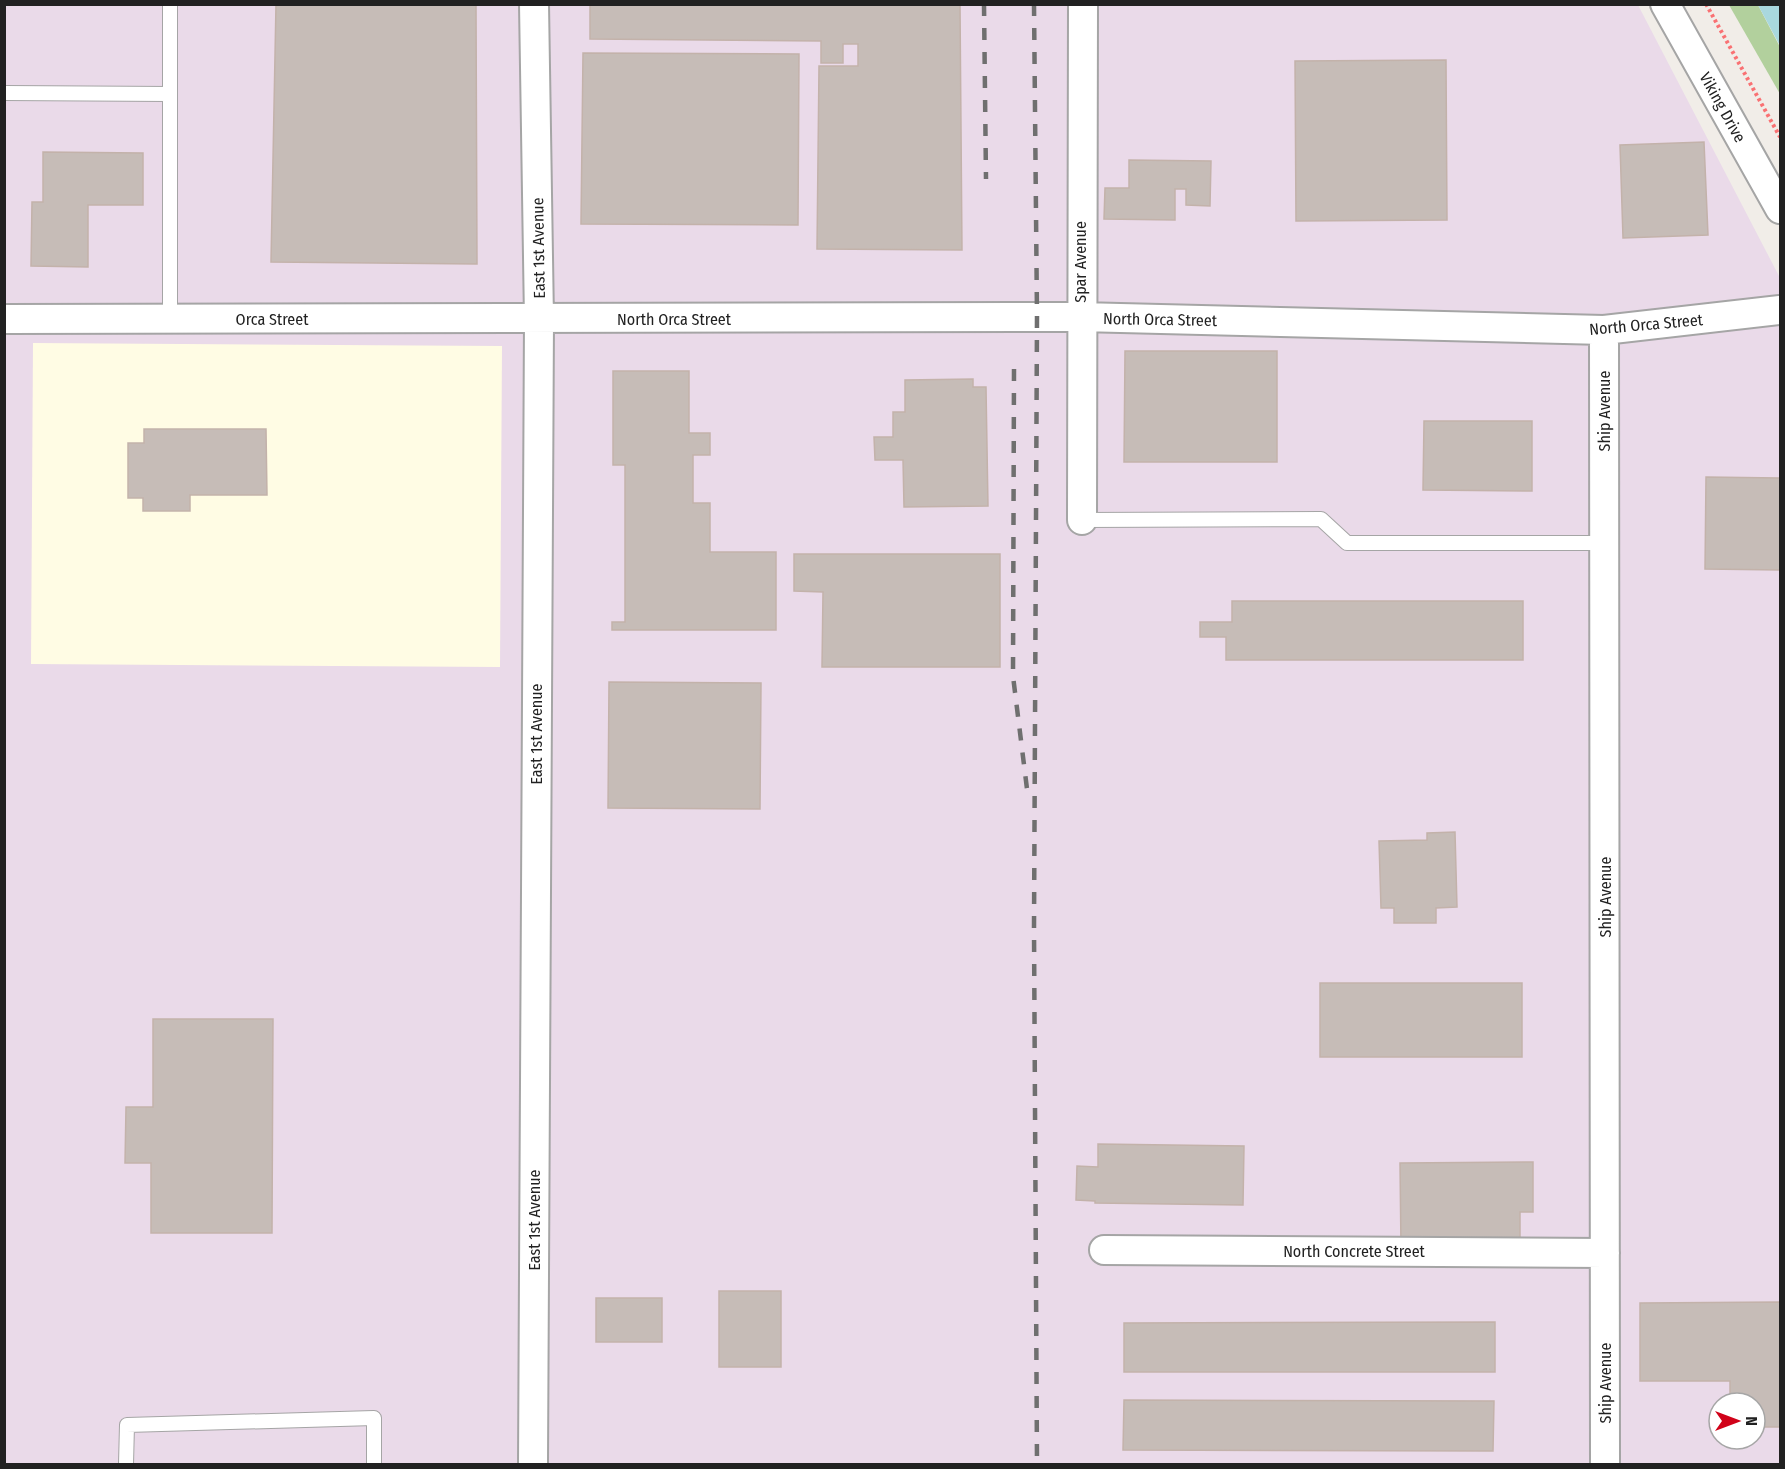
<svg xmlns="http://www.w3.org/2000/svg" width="1785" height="1469" viewBox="0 0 1785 1469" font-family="'Fira Sans Condensed',sans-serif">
  <rect width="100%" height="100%" fill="#f1ede8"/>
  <!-- industrial -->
  <path fill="#eadae9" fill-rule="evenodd" d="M 5,5 L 1638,5 L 1780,278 L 1780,1464 L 5,1464 ZM 1719,1403 L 1755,1403 L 1755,1439 L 1719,1439 Z"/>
  <!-- education -->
  <path fill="#fffce4" d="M 33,343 L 502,346 L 500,667 L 31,664 Z"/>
  <!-- forest -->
  <path fill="#b2d09d" d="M 1729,5 L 1758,5 L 1780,47 L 1780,94 Z"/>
  <!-- water -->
  <path fill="#a9d8de" d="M 1758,5 L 1780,5 L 1780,47 L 1780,46 Z"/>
  <!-- building -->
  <path fill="#c6bcb7" stroke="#c3b2aa" stroke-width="1.5" d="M 276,4 L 476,4 L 477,264 L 271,262 Z
    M 590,4 L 960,4 L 962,250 L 817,249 L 819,66 L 858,66 L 858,44 L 843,44 L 843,63 L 821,63 L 821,41 L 590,39 Z
    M 583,53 L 799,54 L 798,225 L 581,224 Z
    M 1446,60 L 1447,220 L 1296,221 L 1295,61 Z
    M 1704,142 L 1708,235 L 1623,238 L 1620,145 Z
    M 43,152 L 143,153 L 143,205 L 88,205 L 88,267 L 31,266 L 32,202 L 43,202 Z
    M 1129,160 L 1211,161 L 1210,206 L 1186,205 L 1186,189 L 1175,189 L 1175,220 L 1104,219 L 1105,188 L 1129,188 Z
    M 1125,351 L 1277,351 L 1277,462 L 1124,462 Z
    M 613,371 L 689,371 L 689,433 L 710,433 L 710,455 L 693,455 L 693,503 L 710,503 L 710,552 L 776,552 L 776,630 L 612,630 L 612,622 L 625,622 L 625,465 L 613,465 Z
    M 973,379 L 973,387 L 986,387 L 988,506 L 904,507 L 903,460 L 875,460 L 874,437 L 893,437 L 893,412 L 905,412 L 905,380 Z
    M 1424,421 L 1532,421 L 1532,491 L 1423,490 Z
    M 144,429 L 266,429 L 267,495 L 190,495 L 190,511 L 143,511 L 143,498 L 128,498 L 128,443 L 144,443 Z
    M 1706,477 L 1780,478 L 1780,570 L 1705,569 Z
    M 794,554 L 1000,554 L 1000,667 L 822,667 L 823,592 L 794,591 Z
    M 1232,601 L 1523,601 L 1523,660 L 1226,660 L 1226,637 L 1200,637 L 1200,622 L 1232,622 Z
    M 609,682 L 761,683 L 760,809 L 608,808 Z
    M 1455,832 L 1457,907 L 1436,908 L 1436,923 L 1394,923 L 1394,908 L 1381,908 L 1379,841 L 1427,840 L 1427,833 Z
    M 1320,983 L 1522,983 L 1522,1057 L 1320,1057 Z
    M 153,1019 L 273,1019 L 272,1233 L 151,1233 L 151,1163 L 125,1163 L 126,1107 L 153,1107 Z
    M 1098,1144 L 1244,1146 L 1243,1205 L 1095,1203 L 1095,1201 L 1076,1200 L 1077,1166 L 1098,1167 Z
    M 1533,1162 L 1533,1212 L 1520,1212 L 1520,1247 L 1401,1248 L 1400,1163 Z
    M 719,1291 L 781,1291 L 781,1367 L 719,1367 Z
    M 596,1298 L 662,1298 L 662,1342 L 596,1342 Z
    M 1780,1302 L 1780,1427 L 1755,1427 L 1755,1403 L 1730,1403 L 1730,1381 L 1640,1381 L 1640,1303 Z
    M 1495,1322 L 1495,1372 L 1124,1372 L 1124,1323 Z
    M 1124,1400 L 1494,1401 L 1493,1451 L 1123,1450 Z"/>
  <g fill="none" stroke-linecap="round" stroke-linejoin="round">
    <!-- service casing -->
    <g stroke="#a5a5a5" stroke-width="16">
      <path id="service" d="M 170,4 L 170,319
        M 4,93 L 170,94
        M 1082,520 L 1321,519 L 1347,543 L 1604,543
        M 126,1464 L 127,1425 L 374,1418 L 374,1464"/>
    </g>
    <!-- minor casing -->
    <g stroke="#a5a5a5" stroke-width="32">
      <path id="minor" d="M 1665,4 L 1780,209
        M 4,319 L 1080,317 L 1604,330 L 1780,310
        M 1604,330 L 1605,1464
        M 1082,520 L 1083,4
        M 1104,1250 L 1605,1253
        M 533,1464 L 539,320 L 534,4"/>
    </g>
    <!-- path -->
    <path stroke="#f97173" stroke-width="4" stroke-dasharray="3 3" stroke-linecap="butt" d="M 1706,4 L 1780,137"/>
    <!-- service -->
    <use href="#service" stroke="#fff" stroke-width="14"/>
    <!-- minor -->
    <use href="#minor" stroke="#fff" stroke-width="28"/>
    <!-- rail -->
    <path stroke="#6f6f6f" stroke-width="4.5" stroke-dasharray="12 12" stroke-linecap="butt" d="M 984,4 L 986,179
      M 1034,4 L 1037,317 L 1034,928 L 1037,1464
      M 1014,369 L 1013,676 L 1028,797"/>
  </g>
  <g text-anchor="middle" stroke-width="4.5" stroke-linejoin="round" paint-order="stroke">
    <!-- street labels -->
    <g font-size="16" fill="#212121" stroke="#fff">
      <text transform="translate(1723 107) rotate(61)" y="6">Viking Drive</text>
      <text transform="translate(538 248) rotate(-91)" y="6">East 1st Avenue</text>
      <text transform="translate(1080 262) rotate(-90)" y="6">Spar Avenue</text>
      <text x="272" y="325">Orca Street</text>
      <text x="674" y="325">North Orca Street</text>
      <text transform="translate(1160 319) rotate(1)" y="6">North Orca Street</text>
      <text transform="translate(1646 324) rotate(-5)" y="6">North Orca Street</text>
      <text transform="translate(1604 411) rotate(-90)" y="6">Ship Avenue</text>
      <text transform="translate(536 734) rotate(-90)" y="6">East 1st Avenue</text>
      <text transform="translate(1605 897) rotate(-90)" y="6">Ship Avenue</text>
      <text transform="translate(534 1220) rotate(-90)" y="6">East 1st Avenue</text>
      <text x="1354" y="1257">North Concrete Street</text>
      <text transform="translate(1605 1383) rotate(-90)" y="6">Ship Avenue</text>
    </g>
  </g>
  <!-- border -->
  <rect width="1785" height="1469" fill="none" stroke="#212121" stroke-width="12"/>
  <!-- north arrow -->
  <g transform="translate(1737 1421) rotate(90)"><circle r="28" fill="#ffffff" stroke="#a6a6a6" stroke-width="1.5"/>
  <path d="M0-4.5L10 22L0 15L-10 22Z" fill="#d10219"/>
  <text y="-9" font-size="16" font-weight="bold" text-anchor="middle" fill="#212121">N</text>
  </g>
</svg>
